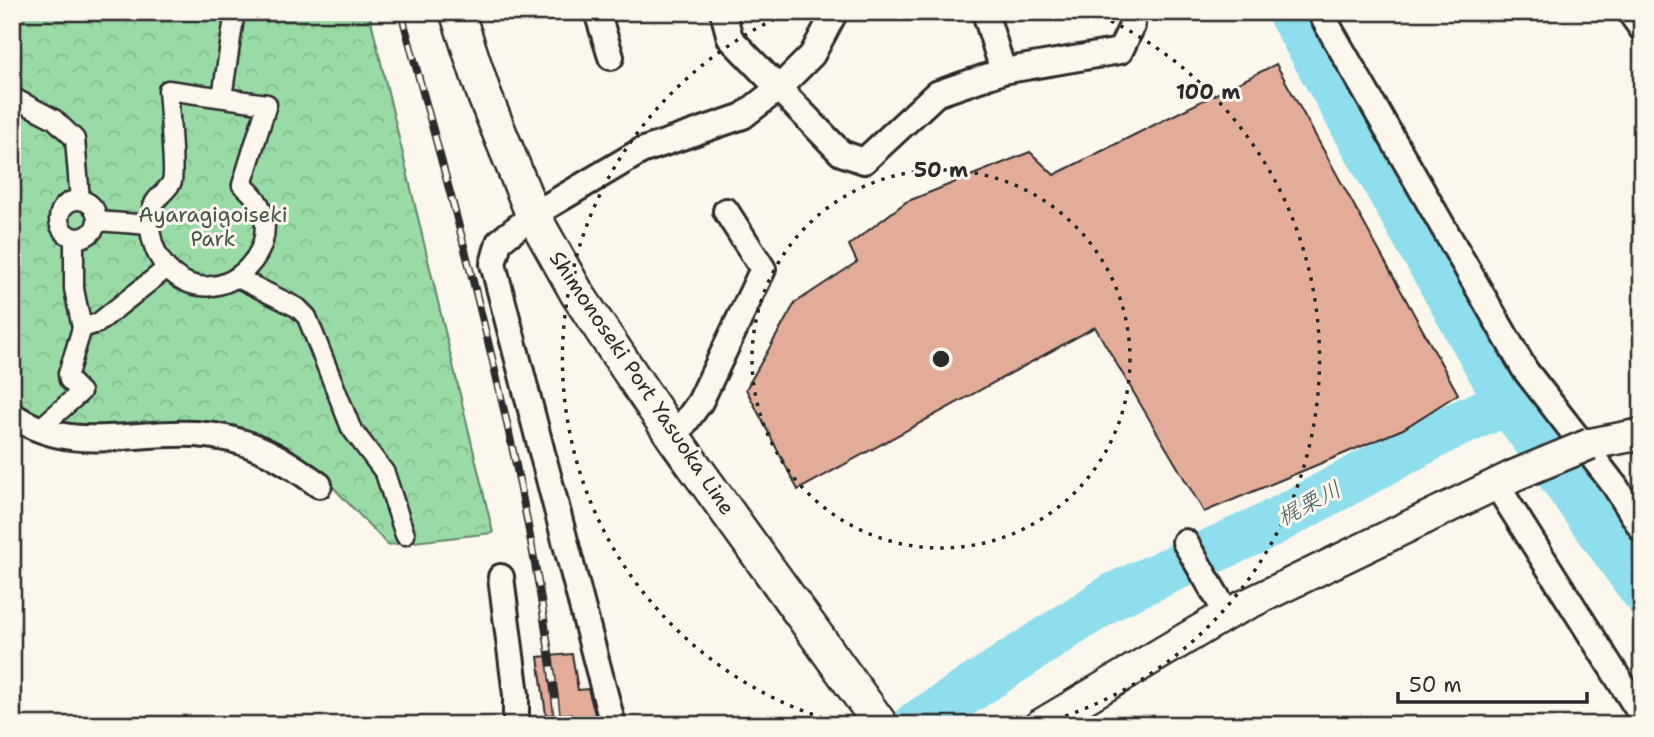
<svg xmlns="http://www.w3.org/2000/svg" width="1654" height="737" viewBox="0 0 1654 737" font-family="'Shantell Sans','Klee One',sans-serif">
  <defs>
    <pattern id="park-crowns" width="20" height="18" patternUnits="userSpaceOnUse" patternTransform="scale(1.75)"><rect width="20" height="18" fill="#99dba6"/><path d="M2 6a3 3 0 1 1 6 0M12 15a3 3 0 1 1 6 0" fill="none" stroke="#84bc8f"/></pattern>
    <pattern id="water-waves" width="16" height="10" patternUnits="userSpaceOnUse" patternTransform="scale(1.75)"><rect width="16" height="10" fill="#8fdeed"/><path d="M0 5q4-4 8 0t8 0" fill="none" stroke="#7cbfcb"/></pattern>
  </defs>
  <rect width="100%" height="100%" fill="#fbf7ec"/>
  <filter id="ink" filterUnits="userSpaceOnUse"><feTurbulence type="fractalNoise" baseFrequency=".0143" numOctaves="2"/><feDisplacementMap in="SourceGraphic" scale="14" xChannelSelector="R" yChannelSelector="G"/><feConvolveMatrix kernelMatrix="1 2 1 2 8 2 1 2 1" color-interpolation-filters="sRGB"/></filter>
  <g filter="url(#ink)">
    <!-- park -->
    <path fill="url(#park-crowns)" stroke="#628368" stroke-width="2" d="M 12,12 L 369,12 L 493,533 L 388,545 L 331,485 L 246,436 L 73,433 L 12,406 Z"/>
    <!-- water -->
    <path fill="url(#water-waves)" stroke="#67969f" stroke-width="2" d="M 1592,521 L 1642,578 L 1642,635 Z"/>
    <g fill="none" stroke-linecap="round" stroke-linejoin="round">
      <!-- river -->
      <path stroke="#8fdeed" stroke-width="46" d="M 1290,12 L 1508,402 L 1642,590
        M 915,725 L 1115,595 L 1265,527 L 1445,430 L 1508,402"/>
    </g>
    <!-- building -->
    <path fill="#e2ac98" stroke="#2b2b2b" stroke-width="2" d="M 1276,64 L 1458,394 L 1403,429 L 1204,512 L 1095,327 L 798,490 L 746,389 L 795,303 L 857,262 L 849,245 L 906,202 L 1030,152 L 1054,175 Z
      M 572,654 L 578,690 L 588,689 L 598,725 L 572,725 L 571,714 L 546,715 L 538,657 Z"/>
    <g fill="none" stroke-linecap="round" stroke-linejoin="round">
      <!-- pedestrian casing -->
      <g stroke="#2b2b2b" stroke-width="23">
        <path id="pedestrian" d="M 168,90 L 267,104 L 242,185 C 306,233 221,327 166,267 C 152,251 144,221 155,202 C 159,195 170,188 172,181 C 175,173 169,104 168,90 Z
          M 12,97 L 54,119 L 75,139 L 80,200
          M 222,97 L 235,12
          M59 219a19 19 0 1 1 38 0a19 19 0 1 1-38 0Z
          M 97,221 L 151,225
          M 238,278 L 298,308 L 307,317 L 351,428 L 385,473 L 405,535
          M 82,328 L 98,323 L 167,268
          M 38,430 L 81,392 L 69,380 L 68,374 L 82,328 L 74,289 L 74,238"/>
      </g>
      <!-- minor casing -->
      <g stroke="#2b2b2b" stroke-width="30">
        <path id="minor" d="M 597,12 L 611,57
          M 723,12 L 730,38 L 841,153 L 864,161 L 936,94 L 1003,71 L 1120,51 L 1132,26 L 1130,12
          M 985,12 L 1003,71
          M 1320,12 L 1525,370 L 1615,486 L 1642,529
          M 1630,12 L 1642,29
          M 12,415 C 74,456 129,430 196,434 C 247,437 280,456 319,485
          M 674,438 L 700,402 L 763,269 L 726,211
          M 1496,484 L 1642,716
          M 1185,542 L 1227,614
          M 501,577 L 516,695 L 516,725
          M 613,725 L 493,264 L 499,242 L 533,215 L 641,151 L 743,116 L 780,87 L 812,55 L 835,12"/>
      </g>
      <!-- tertiary casing -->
      <g stroke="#2b2b2b" stroke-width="35">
        <path id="tertiary" d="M 1590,444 L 1642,434
          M 1040,725 L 1227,614 L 1513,476"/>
      </g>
      <!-- secondary casing -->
      <g stroke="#2b2b2b" stroke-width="38">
        <path id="secondary" d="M 457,12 L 485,97 L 533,215 L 578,295 L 674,438 L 881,725"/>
      </g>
      <!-- pedestrian -->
      <use href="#pedestrian" stroke="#fbf7ec" stroke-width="18"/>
      <!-- minor -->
      <use href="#minor" stroke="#fbf7ec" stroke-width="24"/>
      <!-- tertiary -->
      <use href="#tertiary" stroke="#fbf7ec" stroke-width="30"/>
      <!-- secondary -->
      <use href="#secondary" stroke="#fbf7ec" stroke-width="33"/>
      <!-- rail casing -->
      <g stroke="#2b2b2b" stroke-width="8">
        <path id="rail" d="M 401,12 C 465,247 532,482 558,725"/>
      </g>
      <!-- rail -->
      <use href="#rail" stroke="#fbf7ec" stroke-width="5" stroke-dasharray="16" stroke-linecap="butt"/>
      <!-- tertiary-bridge casing -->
      <g stroke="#2b2b2b" stroke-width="35" stroke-linecap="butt">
        <path id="tertiary-bridge" d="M 1513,476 L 1590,444"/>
      </g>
      <!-- tertiary-bridge -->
      <use href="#tertiary-bridge" stroke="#fbf7ec" stroke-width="30"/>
    </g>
  </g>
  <!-- distance rings -->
  <g fill="none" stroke="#2b2b2b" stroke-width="3.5" stroke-dasharray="3.5 7">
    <circle cx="941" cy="359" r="189"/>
    <path d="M843 724A378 378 0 0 1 790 12M1092 12A378 378 0 0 1 1039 724"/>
  </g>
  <g text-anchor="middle" stroke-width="6" stroke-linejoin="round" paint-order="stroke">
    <!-- park labels -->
    <g font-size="21" fill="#46574a" stroke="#fbf7ec">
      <text x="213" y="222">Ayaragigoiseki<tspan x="213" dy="24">Park</tspan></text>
    </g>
    <!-- street labels -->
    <g font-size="21" fill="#2b2b2b" stroke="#fbf7ec">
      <text transform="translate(642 383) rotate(56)" y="7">Shimonoseki Port Yasuoka Line</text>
    </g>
    <!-- water labels -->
    <g font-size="23" font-style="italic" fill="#44585c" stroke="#fbf7ec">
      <text transform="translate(1309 503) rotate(-28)" y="8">梶栗川</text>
    </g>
  </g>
  <circle cx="941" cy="359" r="10" fill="#2b2b2b" stroke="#fbf7ec" stroke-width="3.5"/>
  <g font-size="21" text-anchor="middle" font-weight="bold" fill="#2b2b2b" stroke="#fbf7ec" stroke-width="6" stroke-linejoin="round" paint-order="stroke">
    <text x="1208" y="99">100 m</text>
    <text x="941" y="177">50 m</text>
  </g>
  <!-- margin -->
  <rect width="1654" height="737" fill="none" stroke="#fbf7ec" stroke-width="42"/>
  <rect x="21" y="21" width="1612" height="695" fill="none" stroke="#2b2b2b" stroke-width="2.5" filter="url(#ink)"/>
  <!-- scale -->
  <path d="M1398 692v10h189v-10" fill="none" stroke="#2b2b2b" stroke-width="3.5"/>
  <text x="1409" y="692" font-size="21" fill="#2b2b2b" stroke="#fbf7ec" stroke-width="5" paint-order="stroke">50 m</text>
</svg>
